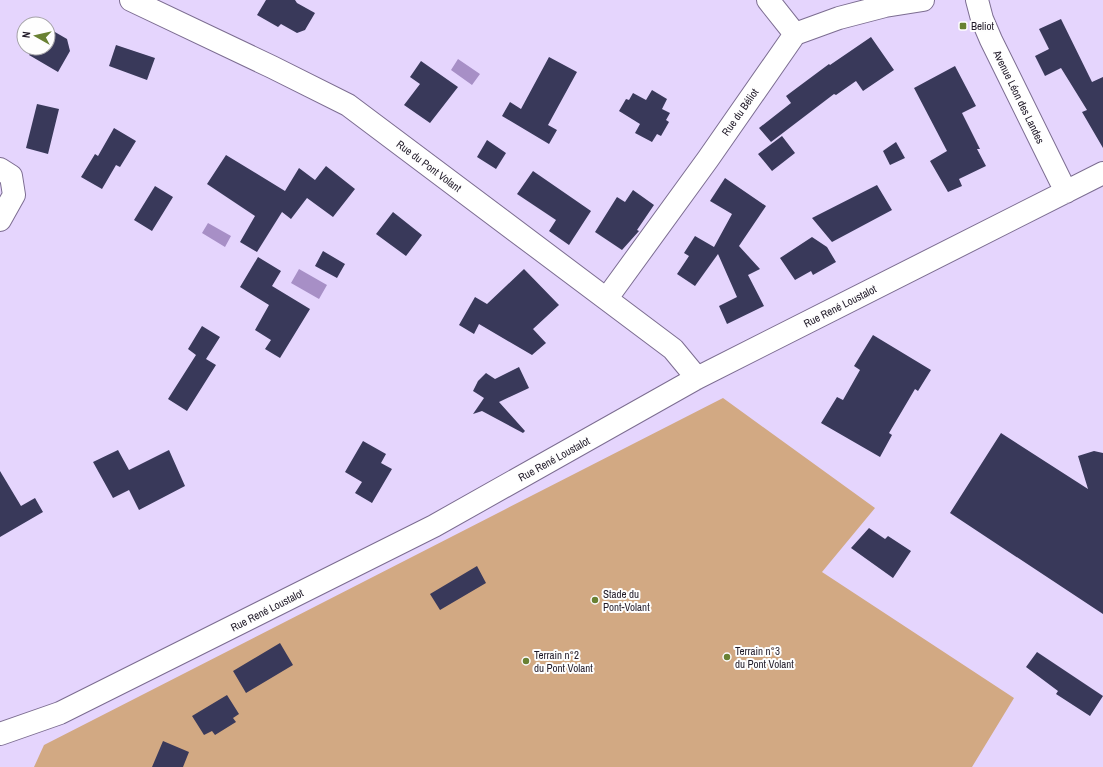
<svg xmlns="http://www.w3.org/2000/svg" width="1103" height="767" viewBox="0 0 1103 767" font-family="'Archivo Narrow',sans-serif">
  <rect width="100%" height="100%" fill="#e5d5fd"/>
  <!-- green -->
  <path fill="#d2a983" d="M 723,398 L 875,508 L 822,572 L 1014,698 L 972,767 L 34,767 L 44,745 Z"/>
  <!-- water -->
  <path fill="#a78fc6" d="M 458,59 L 480,74 L 472,85 L 451,70 Z
    M 208,223 L 231,236 L 225,247 L 202,233 Z
    M 299,269 L 327,285 L 319,299 L 291,283 Z"/>
  <!-- building -->
  <path fill="#39395a" d="M 266,0 L 295,0 L 297,3 L 315,13 L 305,30 L 297,33 L 281,24 L 278,27 L 257,15 Z
    M 1061,19 L 1092,82 L 1103,77 L 1103,148 L 1082,112 L 1087,110 L 1061,68 L 1045,76 L 1035,56 L 1049,49 L 1039,29 Z
    M 48,28 L 67,39 L 70,51 L 58,72 L 29,55 L 33,48 L 48,48 Z
    M 871,37 L 894,70 L 863,91 L 856,81 L 836,95 L 834,94 L 771,142 L 759,128 L 791,103 L 786,96 L 829,64 L 830,65 Z
    M 116,45 L 155,58 L 147,80 L 109,66 Z
    M 549,57 L 577,72 L 548,125 L 557,130 L 549,144 L 502,116 L 510,102 L 521,109 Z
    M 421,61 L 458,87 L 430,123 L 404,105 L 420,84 L 410,77 Z
    M 955,66 L 976,106 L 962,113 L 980,149 L 977,149 L 986,166 L 959,179 L 962,186 L 948,192 L 930,161 L 947,151 L 914,88 Z
    M 652,90 L 667,99 L 662,109 L 670,113 L 666,120 L 669,122 L 661,136 L 657,134 L 652,142 L 635,133 L 640,124 L 619,111 L 626,99 L 629,100 L 633,93 L 646,100 Z
    M 37,104 L 59,109 L 48,154 L 26,148 Z
    M 114,128 L 136,141 L 120,167 L 116,165 L 102,189 L 81,177 L 95,154 L 98,156 Z
    M 782,136 L 795,153 L 772,171 L 758,154 Z
    M 487,140 L 506,153 L 496,169 L 477,157 Z
    M 896,142 L 905,158 L 890,165 L 883,151 Z
    M 226,155 L 285,191 L 299,168 L 315,180 L 326,166 L 355,189 L 333,217 L 307,198 L 291,219 L 282,212 L 257,252 L 240,242 L 255,216 L 207,184 Z
    M 533,171 L 591,211 L 569,245 L 549,231 L 556,220 L 517,194 Z
    M 725,178 L 766,206 L 739,246 L 760,269 L 748,275 L 764,306 L 727,324 L 719,306 L 737,297 L 718,254 L 695,286 L 677,274 L 689,256 L 684,253 L 695,236 L 714,247 L 732,214 L 710,201 Z
    M 877,185 L 892,210 L 832,242 L 812,218 Z
    M 155,186 L 173,197 L 152,231 L 134,220 Z
    M 633,190 L 654,205 L 637,230 L 639,231 L 622,250 L 595,232 L 617,197 L 625,202 Z
    M 393,212 L 422,235 L 406,256 L 376,234 Z
    M 812,237 L 827,247 L 836,262 L 813,275 L 811,271 L 795,280 L 780,258 Z
    M 323,251 L 345,264 L 337,278 L 315,266 Z
    M 258,257 L 281,271 L 272,286 L 310,309 L 280,358 L 265,349 L 271,340 L 255,330 L 269,305 L 240,287 Z
    M 524,269 L 559,305 L 533,329 L 546,343 L 532,355 L 479,324 L 474,334 L 459,325 L 475,297 L 487,304 Z
    M 202,326 L 220,337 L 206,359 L 216,365 L 187,411 L 168,399 L 196,355 L 188,349 Z
    M 873,335 L 931,370 L 918,391 L 915,389 L 889,433 L 892,435 L 880,457 L 821,423 L 837,397 L 843,400 L 860,370 L 854,366 Z
    M 519,367 L 529,388 L 499,402 L 525,431 L 523,433 L 482,411 L 473,414 L 484,398 L 473,391 L 478,381 L 486,373 L 495,379 Z
    M 1001,433 L 1088,489 L 1078,456 L 1094,451 L 1103,453 L 1103,614 L 950,513 Z
    M 363,441 L 386,454 L 381,463 L 392,469 L 372,503 L 355,493 L 362,482 L 345,472 Z
    M 118,450 L 129,470 L 169,450 L 185,486 L 139,510 L 129,490 L 113,498 L 93,462 Z
    M 0,471 L 21,506 L 35,498 L 43,512 L 0,537 Z
    M 869,528 L 885,539 L 888,536 L 911,551 L 893,578 L 851,548 Z
    M 477,566 L 486,583 L 440,610 L 430,594 Z
    M 280,643 L 293,665 L 246,693 L 233,671 Z
    M 1037,652 L 1103,696 L 1090,716 L 1056,694 L 1058,691 L 1026,667 Z
    M 227,695 L 239,714 L 233,718 L 236,722 L 215,735 L 212,731 L 204,735 L 192,716 Z
    M 163,741 L 189,752 L 183,767 L 152,767 Z"/>
  <g fill="none" stroke-linecap="round" stroke-linejoin="round">
    <!-- minor casing -->
    <g stroke="#7c6d91" stroke-width="24">
      <path id="minor" d="M 131,0 L 272,67 L 348,105 L 673,349 L 697,378
        M 768,0 L 795,34
        M 977,0 L 982,19 L 991,40 L 1066,192
        M 0,169 L 11,176 L 14,195 L 0,220
        M 607,298 L 708,159 L 795,34 L 839,18 L 885,6 L 923,0
        M 0,734 L 60,713 L 434,526 L 697,378 L 1103,173"/>
    </g>
    <!-- minor -->
    <use href="#minor" stroke="#fff" stroke-width="22"/>
  </g>
  <!-- markers -->
  <g fill="#698133" stroke="#fefefe" stroke-width="1.5">
    <rect x="959" y="22" width="8" height="8" rx="2"/>
    <circle cx="595" cy="600" r="4"/>
    <circle cx="727" cy="657" r="4"/>
    <circle cx="526" cy="661" r="4"/>
  </g>
  <g text-anchor="middle" stroke-width="4" stroke-linejoin="round" paint-order="stroke">
    <!-- poi labels -->
    <g font-size="11" fill="#201a28" stroke="#fefefe" text-anchor="start">
      <text x="971" y="30">Beliot</text>
      <text x="603" y="598">Stade du<tspan x="603" dy="13">Pont-Volant</tspan></text>
      <text x="735" y="655">Terrain n°3<tspan x="735" dy="13">du Pont Volant</tspan></text>
      <text x="534" y="659">Terrain n°2<tspan x="534" dy="13">du Pont Volant</tspan></text>
    </g>
    <!-- street labels -->
    <g font-size="11" fill="#201a28" stroke="#fefefe">
      <text transform="translate(1019 97) rotate(64)" y="4">Avenue Léon des Landes</text>
      <text transform="translate(740 112) rotate(-55)" y="4">Rue du Béliot</text>
      <text transform="translate(429 166) rotate(37)" y="4">Rue du Pont Volant</text>
      <text transform="translate(840 306) rotate(-27)" y="4">Rue René Loustalot</text>
      <text transform="translate(554 459) rotate(-29)" y="4">Rue René Loustalot</text>
      <text transform="translate(267 610) rotate(-27)" y="4">Rue René Loustalot</text>
    </g>
  </g>
  <!-- north arrow -->
  <g transform="translate(36 36) rotate(278)"><circle r="19" fill="#fefefe" stroke="#a5a3a8"/>
  <path d="M0-3L7 15L0 10L-7 15Z" fill="#698133"/>
  <text y="-6" font-size="11" font-weight="bold" text-anchor="middle" fill="#201a28">N</text>
  </g>
</svg>
